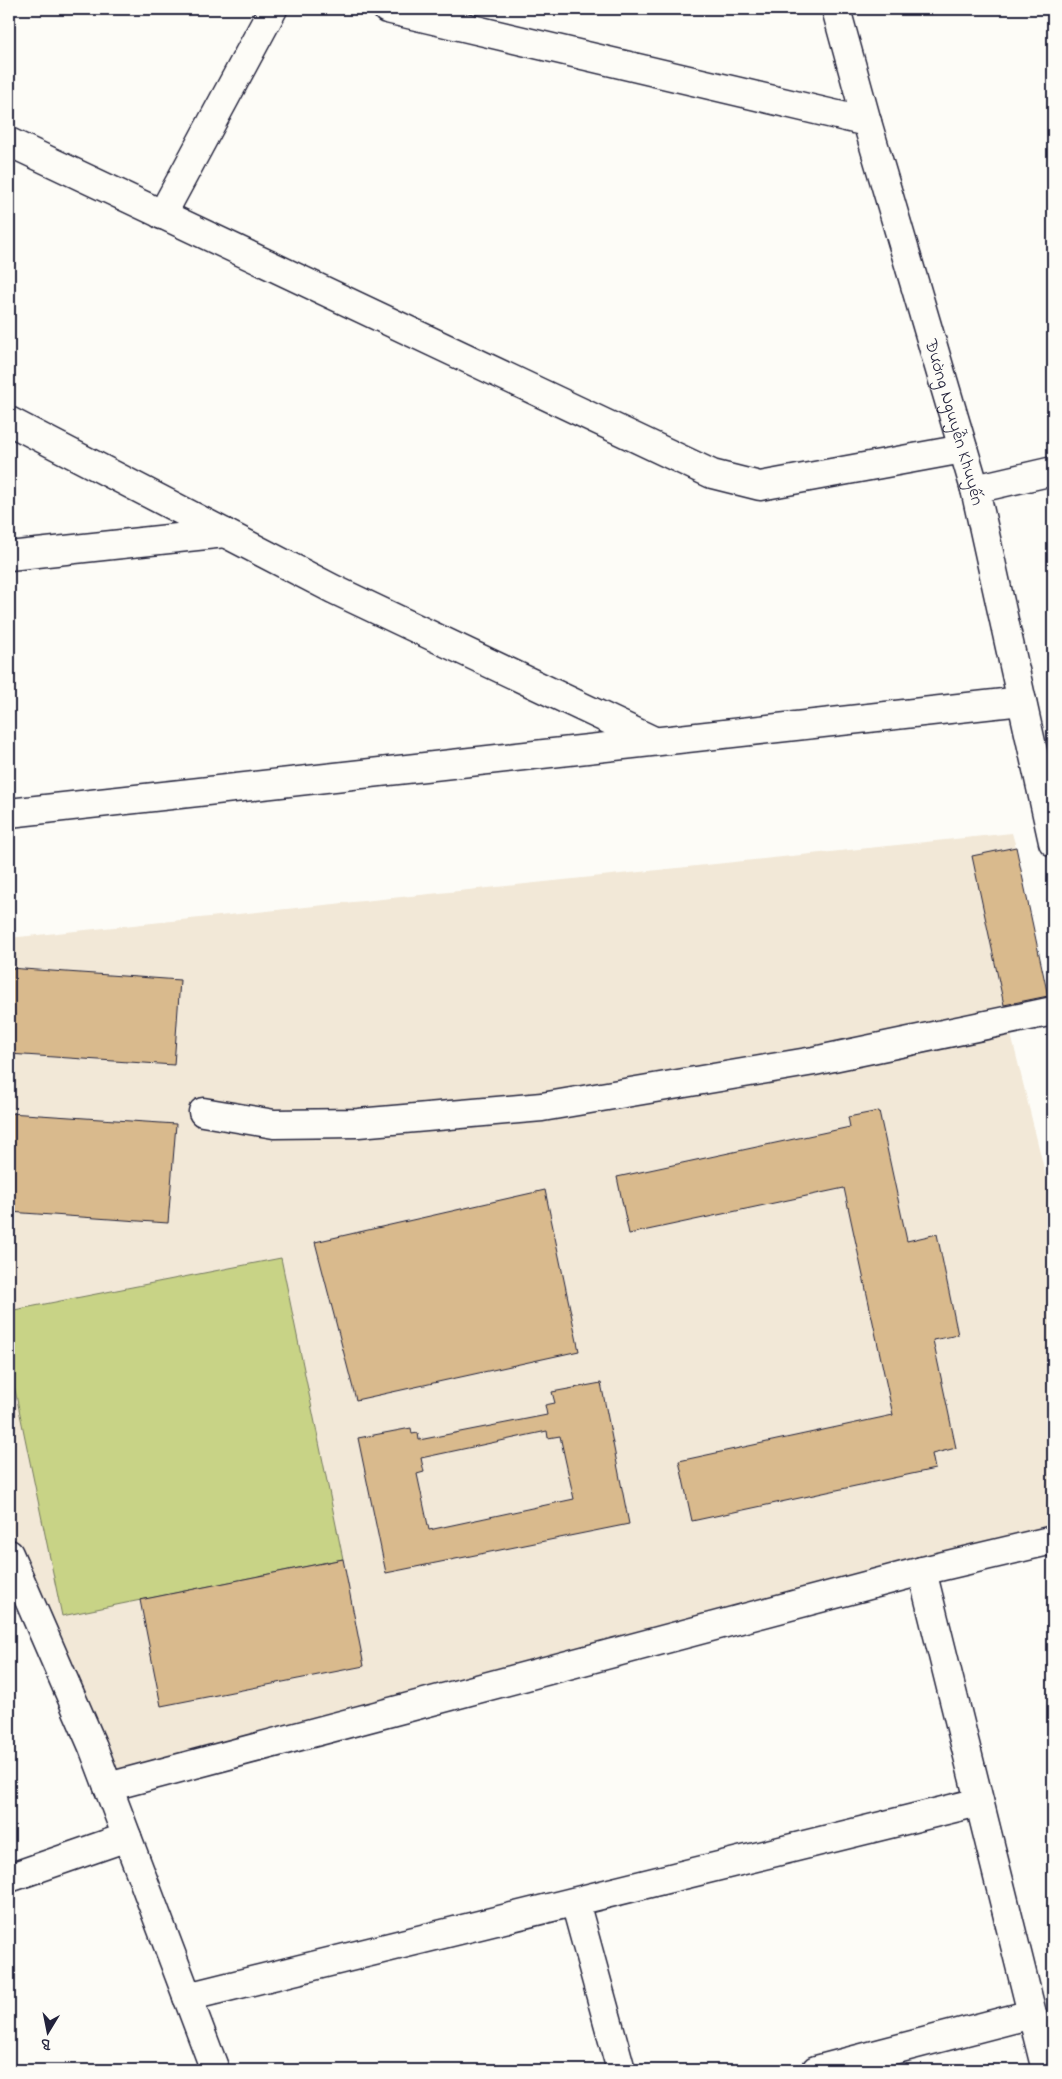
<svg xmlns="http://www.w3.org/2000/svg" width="1062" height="2079" viewBox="0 0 1062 2079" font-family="'Indie Flower',sans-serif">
  <rect width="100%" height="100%" fill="#fdfcf7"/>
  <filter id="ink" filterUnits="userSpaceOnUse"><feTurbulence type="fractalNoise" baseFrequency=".02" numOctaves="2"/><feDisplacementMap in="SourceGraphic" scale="10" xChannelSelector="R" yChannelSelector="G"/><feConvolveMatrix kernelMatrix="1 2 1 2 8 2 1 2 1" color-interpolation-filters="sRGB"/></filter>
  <g filter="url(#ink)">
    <!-- built -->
    <path fill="#f2e8d7" d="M 1012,833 L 1016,847 L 1048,996 L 1004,1006 L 1053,1205 L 1053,1529 L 115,1773 L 9,1524 L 9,938 Z"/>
    <!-- green -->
    <path fill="#c8d386" stroke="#757a60" d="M 281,1258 L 343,1559 L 62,1616 L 9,1361 L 9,1311 Z"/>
    <!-- building -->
    <path fill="#d9ba8d" stroke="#22223b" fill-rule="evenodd" d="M 1016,847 L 1048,996 L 1004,1005 L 972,856 Z
      M 9,968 L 180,980 L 174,1065 L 9,1054 Z
      M 879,1111 L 907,1241 L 937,1234 L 958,1335 L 933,1340 L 956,1448 L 932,1454 L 935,1469 L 692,1521 L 679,1461 L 893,1415 L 844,1188 L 629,1234 L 617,1177 L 850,1127 L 848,1117 Z
      M 9,1113 L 176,1124 L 168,1223 L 9,1212 Z
      M 545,1190 L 579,1351 L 356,1400 L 315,1242 Z
      M 601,1383 L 629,1524 L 386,1573 L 358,1438 L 411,1428 L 412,1434 L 418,1433 L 419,1440 L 547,1415 L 545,1405 L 555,1403 L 552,1392 ZM 547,1431 L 548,1438 L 560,1436 L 574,1499 L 429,1530 L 417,1474 L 424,1472 L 421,1458 Z
      M 343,1559 L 364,1666 L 161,1706 L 140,1600 Z"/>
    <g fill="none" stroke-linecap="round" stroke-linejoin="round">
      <!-- minor casing -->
      <g stroke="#22223b" stroke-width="31">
        <g id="minor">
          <path d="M 387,9 L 867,122"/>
          <path id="s1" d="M 836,9 L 867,122 L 975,489 L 1053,842"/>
          <path d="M 9,142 L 712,474 L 760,486 L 963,449"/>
          <path d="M 162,215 L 273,9"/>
          <path d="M 9,421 L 333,589 L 654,741"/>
          <path d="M 975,489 L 1053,471"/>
          <path d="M 9,556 L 225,533"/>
          <path d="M 9,813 L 1022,701"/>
          <path d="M 203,1112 L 274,1124 L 358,1123 L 542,1107 L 814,1061 L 1053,1011"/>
          <path d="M 9,1554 L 93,1747 L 215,2070"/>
          <path d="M 922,1571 L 1046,2070"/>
          <path d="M 108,1787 L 922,1571 L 1053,1540"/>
          <path d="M 9,1878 L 127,1837"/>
          <path d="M 575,1902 L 621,2070"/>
          <path d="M 187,1997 L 979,1802"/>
          <path d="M 816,2070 L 1032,2014"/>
        </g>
      </g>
      <!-- minor -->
      <use href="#minor" stroke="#fdfcf7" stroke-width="28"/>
    </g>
  </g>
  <g text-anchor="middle" stroke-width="4" stroke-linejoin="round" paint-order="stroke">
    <!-- street labels -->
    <g font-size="18" fill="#22223b" stroke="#fdfcf7">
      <text dy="6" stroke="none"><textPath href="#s1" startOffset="430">Đường Nguyễn Khuyến</textPath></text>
    </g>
  </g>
  <!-- margin -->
  <rect width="1062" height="2079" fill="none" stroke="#fdfcf7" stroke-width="30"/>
  <rect x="15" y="15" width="1032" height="2049" fill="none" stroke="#22223b" stroke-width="2" filter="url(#ink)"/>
  <!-- north arrow -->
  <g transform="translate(48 2032) rotate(190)" stroke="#fdfcf7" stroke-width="4" paint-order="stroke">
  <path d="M0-4L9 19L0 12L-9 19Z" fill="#22223b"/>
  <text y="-8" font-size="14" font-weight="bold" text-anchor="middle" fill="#22223b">B</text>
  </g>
</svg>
